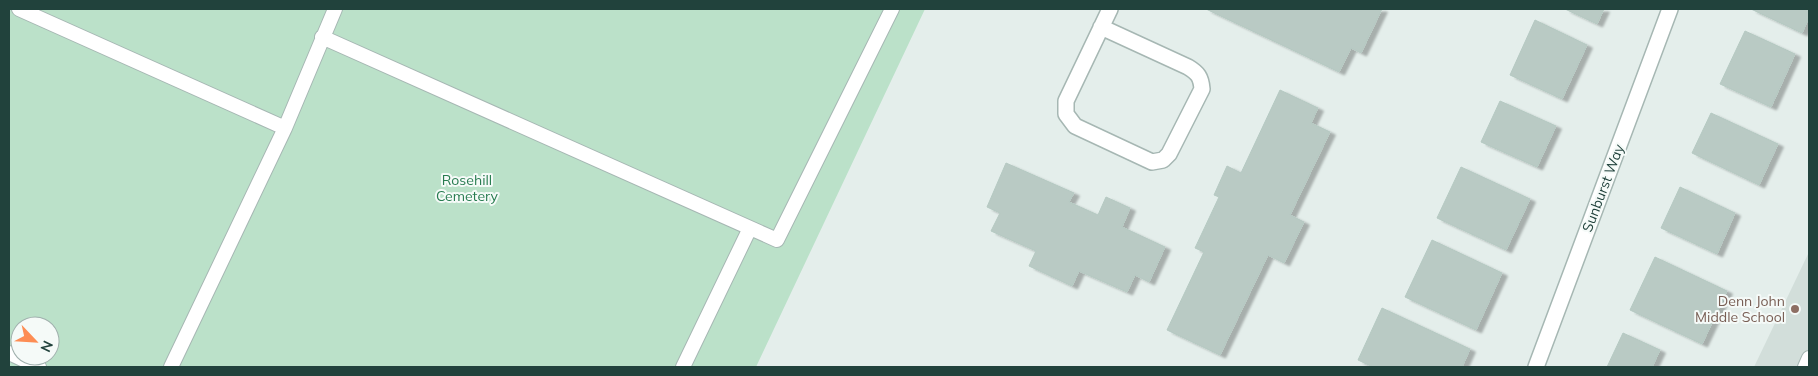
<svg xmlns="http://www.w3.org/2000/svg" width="1818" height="376" viewBox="0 0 1818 376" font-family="Mulish,sans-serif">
  <defs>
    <filter id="shadow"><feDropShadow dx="5.5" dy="3" stdDeviation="1" flood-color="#0004"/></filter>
  </defs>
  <rect width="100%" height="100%" fill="#e4eeeb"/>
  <!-- built -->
  <path fill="#d2deda" d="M 1809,252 L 1809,367 L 1754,367 Z"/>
  <!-- green -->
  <path fill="#bbe1c9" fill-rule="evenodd" d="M 9,9 L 925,9 L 756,367 L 9,367 ZM 20,326 L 50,326 L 50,356 L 20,356 Z"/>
  <!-- building -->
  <path fill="#b9cac4" stroke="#b5c9c2" filter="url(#shadow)" d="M 1206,9 L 1382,9 L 1361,53 L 1351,48 L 1339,72 Z
    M 1565,9 L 1604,9 L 1597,24 Z
    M 1751,9 L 1809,9 L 1809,17 L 1802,33 Z
    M 1535,20 L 1587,45 L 1562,99 L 1510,75 Z
    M 1745,31 L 1795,54 L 1771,107 L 1720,84 Z
    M 1280,90 L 1318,108 L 1311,123 L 1330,132 L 1290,215 L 1304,222 L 1284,263 L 1268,255 L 1220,355 L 1167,330 L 1204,252 L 1195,248 L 1219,197 L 1214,195 L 1227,166 L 1241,173 Z
    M 1500,101 L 1556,126 L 1537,167 L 1481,142 Z
    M 1711,113 L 1778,144 L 1759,185 L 1692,153 Z
    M 1006,163 L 1074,193 L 1069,202 L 1098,215 L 1106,197 L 1130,208 L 1122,227 L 1165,247 L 1149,282 L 1135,275 L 1127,292 L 1079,271 L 1072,286 L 1029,266 L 1036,251 L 991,231 L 1000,213 L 987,207 Z
    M 1461,167 L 1530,199 L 1506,250 L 1437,218 Z
    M 1680,187 L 1735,213 L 1717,254 L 1661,228 Z
    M 1432,240 L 1502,273 L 1476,330 L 1405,297 Z
    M 1655,257 L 1727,291 L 1702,344 L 1630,310 Z
    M 1382,308 L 1470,349 L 1462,367 L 1373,367 L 1358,360 Z
    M 1623,333 L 1660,350 L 1652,367 L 1607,367 Z"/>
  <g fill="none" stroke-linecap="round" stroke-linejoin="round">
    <!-- service casing -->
    <g stroke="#a6b7b3" stroke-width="16">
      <path id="service" d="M 19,9 L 285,128
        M 322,37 L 777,240 L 892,9
        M 9,353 L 39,367
        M 171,367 L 285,128 L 335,9
        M 683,367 L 750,228
        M 1805,367 L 1809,358"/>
    </g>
    <!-- minor casing -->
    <g stroke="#a6b7b3" stroke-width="18">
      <path id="minor" d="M 1101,27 L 1188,67 C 1198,73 1201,77 1202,89 L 1169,154 L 1163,160 L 1152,162 L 1075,126 L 1066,114 L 1066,101 L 1110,9
        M 1536,367 L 1670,9"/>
    </g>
    <!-- service -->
    <use href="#service" stroke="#fff" stroke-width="14"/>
    <!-- minor -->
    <use href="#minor" stroke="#fff" stroke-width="15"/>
  </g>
  <!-- markers -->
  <circle fill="#8d6e63" stroke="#f5faf8" stroke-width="2" cx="1795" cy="309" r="5"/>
  <g text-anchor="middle" stroke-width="4" stroke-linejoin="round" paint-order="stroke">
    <!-- park labels -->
    <g font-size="14" fill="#287c50" stroke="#f5faf8">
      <text x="467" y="185">Rosehill<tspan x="467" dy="16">Cemetery</tspan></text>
    </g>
    <!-- street labels -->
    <g font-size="14" fill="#21423c" stroke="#f5faf8">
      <text transform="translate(1603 188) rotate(-69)" y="5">Sunburst Way</text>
    </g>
    <!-- education labels -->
    <g font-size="14" fill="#785e54" stroke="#f5faf8" text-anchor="end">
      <text x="1785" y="306">Denn John<tspan x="1785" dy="16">Middle School</tspan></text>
    </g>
  </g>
  <!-- border -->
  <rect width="1818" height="376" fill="none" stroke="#21423c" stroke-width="20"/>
  <!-- north arrow -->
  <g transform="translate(35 341) rotate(115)"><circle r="24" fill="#f5faf8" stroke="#a0b0ad"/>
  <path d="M0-4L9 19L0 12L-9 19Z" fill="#fd8d54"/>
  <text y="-8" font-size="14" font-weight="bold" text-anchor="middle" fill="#21423c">N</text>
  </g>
</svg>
